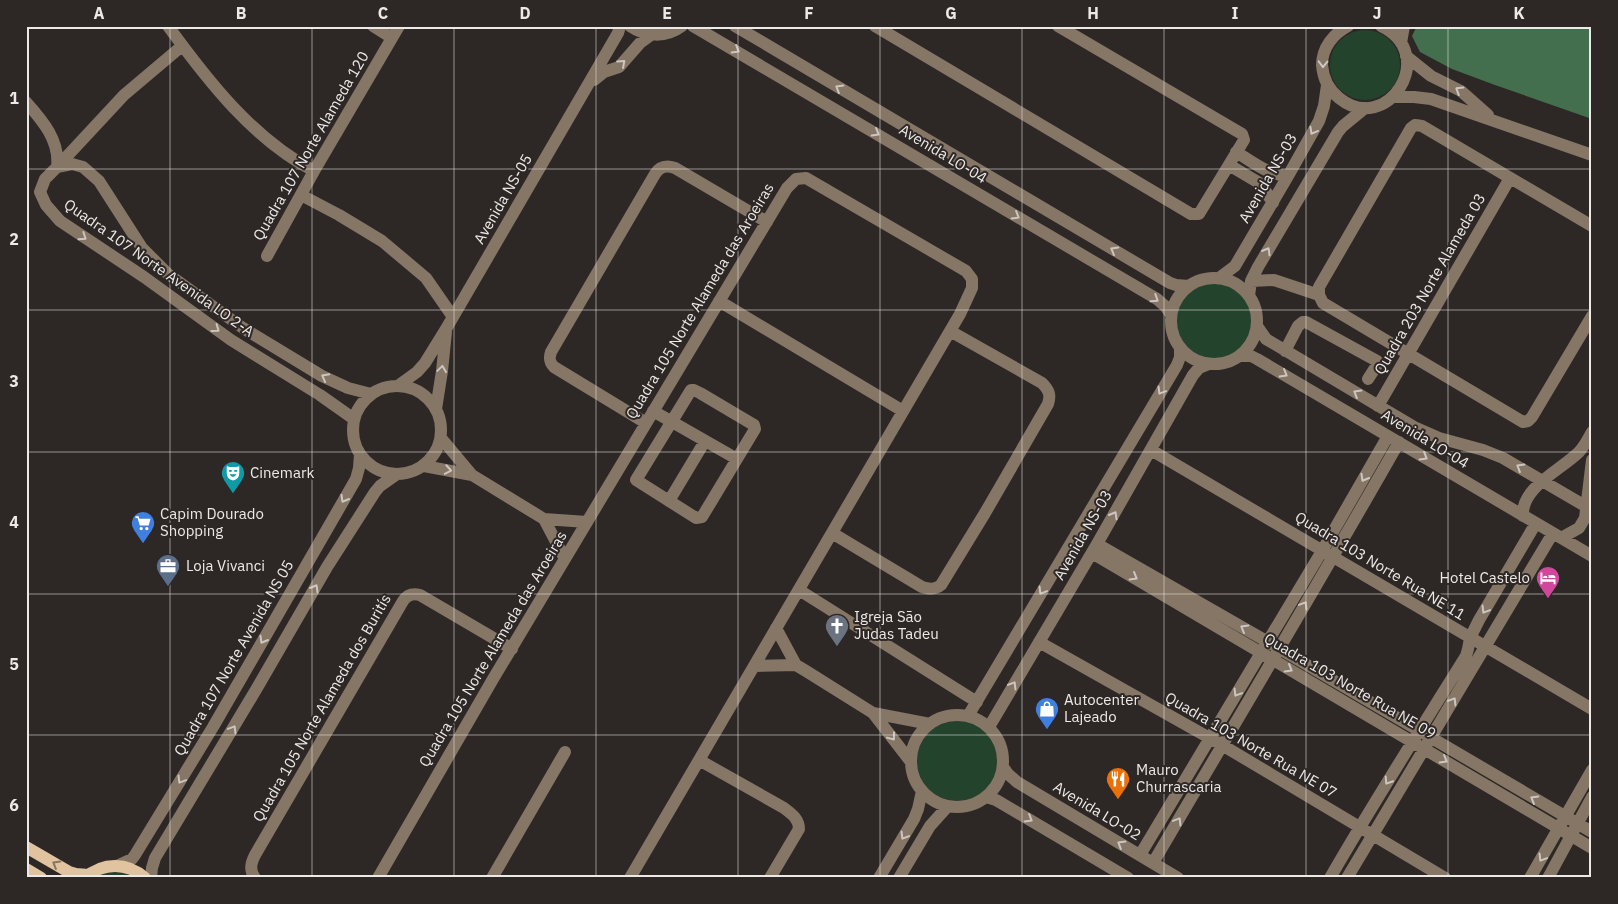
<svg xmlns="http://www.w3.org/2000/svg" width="1618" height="904" viewBox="0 0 1618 904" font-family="'IBM Plex Sans',sans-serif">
  <rect width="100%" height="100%" fill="#2d2826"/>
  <!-- green -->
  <path fill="#24432d" d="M1330 65a35 35 0 1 1 70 0a35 35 0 1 1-70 0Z
    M1176 321a38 38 0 1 1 76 0a38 38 0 1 1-76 0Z
    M917 761a40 40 0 1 1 80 0a40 40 0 1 1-80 0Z
    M 120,871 L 136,878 L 92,878 L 99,874 Z"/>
  <!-- forest -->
  <path fill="#446f4f" d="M 1417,26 L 1592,26 L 1592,119 L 1495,85 L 1452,69 L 1420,52 L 1412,36 Z"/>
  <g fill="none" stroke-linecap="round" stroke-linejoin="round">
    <!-- minor -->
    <path stroke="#857665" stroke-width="12" d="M 168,26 C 208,81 253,139 314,171
      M 373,26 L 392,38
      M 630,26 C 646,37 666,38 682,26
      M 693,26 L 1157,299 L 1166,307 L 1171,315
      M 735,26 L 1170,283 L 1176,285 L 1189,286
      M 875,26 L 1191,214 L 1199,214 L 1244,140 L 1242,134 L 1058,26
      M 1348,26 C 1333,34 1322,48 1322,65 C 1323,78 1329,90 1339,98 C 1387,137 1440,54 1381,26
      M 1401,43 L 1404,26
      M 1406,56 L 1431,76 L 1461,91 L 1488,115
      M 594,80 L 604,72 L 619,67 L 640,43 L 651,35
      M 1393,97 L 1414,97 L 1431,99 L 1592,155
      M 26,102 C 43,121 60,141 57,167
      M 1236,152 C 1253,162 1268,175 1288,176
      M 1229,165 L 1261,184 L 1273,203
      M 57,167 L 124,95 L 182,46
      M 301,195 L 339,215 L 382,241 L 426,278 L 453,317
      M 1592,226 L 1422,126 L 1415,125 L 1411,128 L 1319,287 L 1319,295 L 1323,303 L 1523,422 L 1528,421 L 1532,417 L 1592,316
      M 267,256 L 314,171 L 399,26
      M1171 321a43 43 0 1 1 86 0a43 43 0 1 1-86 0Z
      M 1219,278 L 1235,266 L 1288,176 L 1319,121 L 1324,106 L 1327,85
      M 1251,281 L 1274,280 L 1319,295
      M 1249,296 L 1251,281 L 1258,267 L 1338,132 L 1343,126 L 1365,108
      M 719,301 L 903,411
      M 1257,326 L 1266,339 L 1414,427 L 1439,438 L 1483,450 L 1503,458 L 1592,510
      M 1285,351 L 1298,326 L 1303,322 L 1306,322 L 1377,361 L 1377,365 L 1368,379
      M 1240,356 L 1251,356 L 1257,359 L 1592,556
      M 399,385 L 417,372 L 425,363 L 446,329 L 618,33 L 620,26
      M353 430a44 44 0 1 1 88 0a44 44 0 1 1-88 0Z
      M 691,390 L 694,390 L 700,393 L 754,425 L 755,429 L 702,517 L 696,518 L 636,480 Z
      M 1378,406 L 1510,178
      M 436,409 L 442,371 L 446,332
      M 653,411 L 737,459
      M 354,419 L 320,395 L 231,340 L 144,277 L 60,221 L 46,205 L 40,192 L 45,179 L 57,167 L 72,164 L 83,167 L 99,181 L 142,248 L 168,274 L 243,328 L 322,376 L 348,388 L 371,394
      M 646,423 L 554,367 C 549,362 549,358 551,352 L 655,174 C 660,166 666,165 675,168 L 767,222
      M 441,438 L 472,475 L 544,519 L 587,522
      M 1151,450 L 1592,709
      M 424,466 L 472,475
      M 669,501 L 705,441
      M 1523,516 C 1521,487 1561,470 1579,452 C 1584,447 1588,439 1592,432
      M 544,519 L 565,559
      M 832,533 L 922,587 C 929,589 935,590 941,585 L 985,513 L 1048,404 C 1051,395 1049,390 1042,383 L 950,331
      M 1561,538 L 1579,528 L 1585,518 L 1592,460
      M 1097,544 L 1268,642 L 1592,832
      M 1092,553 L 1592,848
      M 799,590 L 977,702
      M 776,628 L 796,665
      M 1039,642 L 1222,745 L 1445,878
      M 755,666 L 796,665 L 806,671 L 873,713 L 911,762
      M 873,713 L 930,724
      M911 761a46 46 0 1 1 92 0a46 46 0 1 1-92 0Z
      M 968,716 L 1177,365 L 1180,357 L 1180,347
      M 989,727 L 1097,544 L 1193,375 L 1199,368 L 1209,364
      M 699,760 L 784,808 C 792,814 799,819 799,829 L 770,878
      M 1003,767 L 1008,774 L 1017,782 L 1178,878
      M 986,797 L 996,800 L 1128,878
      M 1140,855 L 1322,551 L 1388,436
      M 1153,863 C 1235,723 1319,583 1399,442
      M 117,866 L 132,859 L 135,855 L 213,727 L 356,479 L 359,468 L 360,454
      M 151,878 L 152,868 L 155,858 L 257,688 L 327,567 L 375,492 L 380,486 L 397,474
      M 255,878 C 249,870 251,863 255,855 L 403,601 C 407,595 412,593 420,595 L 512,649
      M 378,878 L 493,679 L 787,188 L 796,179 L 806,178 L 966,271 L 972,279 L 972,288 L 960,314 L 630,878
      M 492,878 L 565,752
      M 879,878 L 914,819 L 918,809 L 922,791
      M 899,878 L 930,826 L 948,806
      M 1330,878 C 1373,803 1420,730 1466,656 L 1468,649 L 1470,638 L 1479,620 L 1536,523
      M 1347,878 L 1553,533
      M 1530,878 L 1592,770
      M 1548,878 L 1592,797"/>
    <!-- major -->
    <path stroke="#e1c39f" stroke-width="12" d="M 26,847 L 69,872 L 76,874 L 88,875
      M 26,869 L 41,878
      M 85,878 C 103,862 127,862 145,878"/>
  </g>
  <!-- one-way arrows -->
  <defs><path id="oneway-chevron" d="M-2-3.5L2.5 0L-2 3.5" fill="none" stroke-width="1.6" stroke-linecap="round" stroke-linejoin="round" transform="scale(1.25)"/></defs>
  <g stroke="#cdc6c0">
    <use href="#oneway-chevron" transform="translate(736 50) rotate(31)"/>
    <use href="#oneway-chevron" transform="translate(622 63) rotate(-42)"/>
    <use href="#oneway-chevron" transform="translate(1323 64) rotate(91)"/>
    <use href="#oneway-chevron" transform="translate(839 88) rotate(-149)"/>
    <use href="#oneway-chevron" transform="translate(1459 90) rotate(-148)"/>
    <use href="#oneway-chevron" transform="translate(1313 131) rotate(119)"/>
    <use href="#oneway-chevron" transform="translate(876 133) rotate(31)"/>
    <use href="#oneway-chevron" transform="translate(1016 216) rotate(31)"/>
    <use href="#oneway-chevron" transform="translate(83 237) rotate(34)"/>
    <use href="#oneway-chevron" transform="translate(1114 250) rotate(-150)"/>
    <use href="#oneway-chevron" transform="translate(1267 251) rotate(-60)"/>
    <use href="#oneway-chevron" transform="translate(1155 299) rotate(33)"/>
    <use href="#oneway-chevron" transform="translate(216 329) rotate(36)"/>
    <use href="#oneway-chevron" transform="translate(442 369) rotate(-82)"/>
    <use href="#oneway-chevron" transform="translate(1284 374) rotate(30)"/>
    <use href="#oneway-chevron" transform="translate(325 377) rotate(-152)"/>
    <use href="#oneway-chevron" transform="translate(1161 391) rotate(121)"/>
    <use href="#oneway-chevron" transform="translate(1357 393) rotate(-149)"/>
    <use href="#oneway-chevron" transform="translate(1424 457) rotate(31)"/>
    <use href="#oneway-chevron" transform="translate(1520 467) rotate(-149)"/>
    <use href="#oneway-chevron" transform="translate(448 470) rotate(10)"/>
    <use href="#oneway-chevron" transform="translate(1364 478) rotate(120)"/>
    <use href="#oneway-chevron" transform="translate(344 499) rotate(120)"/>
    <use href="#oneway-chevron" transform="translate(1114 515) rotate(-60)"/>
    <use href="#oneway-chevron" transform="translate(1134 577) rotate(30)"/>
    <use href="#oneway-chevron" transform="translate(315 588) rotate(-60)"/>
    <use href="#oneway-chevron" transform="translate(1042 591) rotate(121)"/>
    <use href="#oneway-chevron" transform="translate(1304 605) rotate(-59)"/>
    <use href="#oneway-chevron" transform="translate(1485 610) rotate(121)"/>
    <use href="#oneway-chevron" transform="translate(1244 628) rotate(-150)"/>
    <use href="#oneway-chevron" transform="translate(263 640) rotate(120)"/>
    <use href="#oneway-chevron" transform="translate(1289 669) rotate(30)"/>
    <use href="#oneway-chevron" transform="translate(1013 685) rotate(-59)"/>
    <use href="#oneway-chevron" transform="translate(1237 693) rotate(121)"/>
    <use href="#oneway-chevron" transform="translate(1453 701) rotate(-59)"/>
    <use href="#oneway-chevron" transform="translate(233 729) rotate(-59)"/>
    <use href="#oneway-chevron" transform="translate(892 737) rotate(53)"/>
    <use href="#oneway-chevron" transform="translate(1444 760) rotate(31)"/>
    <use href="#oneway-chevron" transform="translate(181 780) rotate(121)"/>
    <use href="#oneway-chevron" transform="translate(1388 781) rotate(123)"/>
    <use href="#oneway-chevron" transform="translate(1534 799) rotate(-150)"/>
    <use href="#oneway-chevron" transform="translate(1029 819) rotate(31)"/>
    <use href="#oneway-chevron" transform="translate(1178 821) rotate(-59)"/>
    <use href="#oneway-chevron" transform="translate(904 836) rotate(121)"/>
    <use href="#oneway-chevron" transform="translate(1121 844) rotate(-149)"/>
    <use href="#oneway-chevron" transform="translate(1542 858) rotate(121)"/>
  </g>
  <use stroke="#877662" href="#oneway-chevron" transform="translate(56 864) rotate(-149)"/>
  <!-- grid -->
  <path fill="none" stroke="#ece9e7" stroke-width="1" stroke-opacity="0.55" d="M 170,26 L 170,878M 312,26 L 312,878M 454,26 L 454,878M 596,26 L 596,878M 738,26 L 738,878M 880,26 L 880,878M 1022,26 L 1022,878M 1164,26 L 1164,878M 1306,26 L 1306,878M 1448,26 L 1448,878M 26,169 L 1592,169M 26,310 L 1592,310M 26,452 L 1592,452M 26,594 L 1592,594M 26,735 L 1592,735"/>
  <!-- icons -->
  <defs>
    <g id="theatre-pin" transform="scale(1.25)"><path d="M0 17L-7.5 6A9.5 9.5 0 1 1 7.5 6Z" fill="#0f9aa8" stroke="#2d2826"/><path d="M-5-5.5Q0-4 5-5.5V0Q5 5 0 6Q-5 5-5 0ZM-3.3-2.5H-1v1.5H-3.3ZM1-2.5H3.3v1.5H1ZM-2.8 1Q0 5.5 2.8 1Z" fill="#fff"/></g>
    <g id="supermarket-pin" transform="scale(1.25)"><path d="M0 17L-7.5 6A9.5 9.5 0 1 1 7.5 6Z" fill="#3f7fe0" stroke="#2d2826"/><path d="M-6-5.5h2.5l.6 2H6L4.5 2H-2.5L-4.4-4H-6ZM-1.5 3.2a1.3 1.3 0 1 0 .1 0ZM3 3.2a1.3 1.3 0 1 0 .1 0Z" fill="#fff"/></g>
    <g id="office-pin" transform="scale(1.25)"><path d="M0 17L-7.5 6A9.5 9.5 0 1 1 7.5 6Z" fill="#5c6f8a" stroke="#2d2826"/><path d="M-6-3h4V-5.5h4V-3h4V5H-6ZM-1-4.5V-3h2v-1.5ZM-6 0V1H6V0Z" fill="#fff"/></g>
    <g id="hotel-pin" transform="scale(1.25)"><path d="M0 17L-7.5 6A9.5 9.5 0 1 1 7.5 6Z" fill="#d1479c" stroke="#2d2826"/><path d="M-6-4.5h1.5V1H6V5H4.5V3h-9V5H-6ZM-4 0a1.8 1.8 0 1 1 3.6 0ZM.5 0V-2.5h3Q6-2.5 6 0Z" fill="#fff"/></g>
    <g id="church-pin" transform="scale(1.25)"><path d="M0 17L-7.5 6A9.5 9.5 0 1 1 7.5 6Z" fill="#6b7280" stroke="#2d2826"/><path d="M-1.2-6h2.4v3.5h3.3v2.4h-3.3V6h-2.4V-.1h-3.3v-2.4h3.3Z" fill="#fff"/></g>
    <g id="shop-pin" transform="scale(1.25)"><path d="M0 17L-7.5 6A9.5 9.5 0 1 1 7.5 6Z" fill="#3f7fe0" stroke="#2d2826"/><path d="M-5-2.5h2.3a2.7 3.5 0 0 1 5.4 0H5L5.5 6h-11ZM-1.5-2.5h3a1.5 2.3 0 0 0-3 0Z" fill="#fff"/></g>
    <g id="restaurant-pin" transform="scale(1.25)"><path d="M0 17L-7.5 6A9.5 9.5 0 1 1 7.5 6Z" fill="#e8710a" stroke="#2d2826"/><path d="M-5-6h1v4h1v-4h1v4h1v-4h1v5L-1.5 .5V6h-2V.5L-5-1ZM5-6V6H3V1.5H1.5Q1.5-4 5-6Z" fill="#fff"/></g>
  </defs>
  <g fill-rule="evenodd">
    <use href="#theatre-pin" x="233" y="473"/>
    <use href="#supermarket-pin" x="143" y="523"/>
    <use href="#office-pin" x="168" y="566"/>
    <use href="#hotel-pin" x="1548" y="578"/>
    <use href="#church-pin" x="837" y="626"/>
    <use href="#shop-pin" x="1047" y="709"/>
    <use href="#restaurant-pin" x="1118" y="779"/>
  </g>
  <g text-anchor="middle" stroke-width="4" stroke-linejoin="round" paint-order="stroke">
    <!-- street labels -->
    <g font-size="15" fill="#ece9e7" stroke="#2d2826">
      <text transform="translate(311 146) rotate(-60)" y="5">Quadra 107 Norte Alameda 120</text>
      <text transform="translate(943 154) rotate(31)" y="5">Avenida LO-04</text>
      <text transform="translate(1268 178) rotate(-60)" y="5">Avenida NS-03</text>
      <text transform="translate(503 199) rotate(-60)" y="5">Avenida NS-05</text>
      <text transform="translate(159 268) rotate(35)" y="5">Quadra 107 Norte Avenida LO 2-A</text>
      <text transform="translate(1430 284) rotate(-60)" y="5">Quadra 203 Norte Alameda 03</text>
      <text transform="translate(700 301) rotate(-59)" y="5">Quadra 105 Norte Alameda das Aroeiras</text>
      <text transform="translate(1425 439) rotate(31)" y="5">Avenida LO-04</text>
      <text transform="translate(1083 535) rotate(-60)" y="5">Avenida NS-03</text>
      <text transform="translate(1380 566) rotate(31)" y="5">Quadra 103 Norte Rua NE 11</text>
      <text transform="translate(493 649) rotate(-59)" y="5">Quadra 105 Norte Alameda das Aroeiras</text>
      <text transform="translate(234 658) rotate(-60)" y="5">Quadra 107 Norte Avenida NS 05</text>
      <text transform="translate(1350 686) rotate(30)" y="5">Quadra 103 Norte Rua NE 09</text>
      <text transform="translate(322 708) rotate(-60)" y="5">Quadra 105 Norte Alameda dos Buritís</text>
      <text transform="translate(1251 745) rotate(30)" y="5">Quadra 103 Norte Rua NE 07</text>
      <text transform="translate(1097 811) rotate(31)" y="5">Avenida LO-02</text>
    </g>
    <!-- poi labels -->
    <g font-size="15" fill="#ece9e7" stroke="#2d2826" text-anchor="start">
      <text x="250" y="478">Cinemark</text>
      <text x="160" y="519">Capim Dourado<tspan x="160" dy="17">Shopping</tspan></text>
      <text x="186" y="571">Loja Vivanci</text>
      <text x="1530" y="583" text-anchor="end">Hotel Castelo</text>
      <text x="854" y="622">Igreja São<tspan x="854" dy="17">Judas Tadeu</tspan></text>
      <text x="1064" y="705">Autocenter<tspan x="1064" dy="17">Lajeado</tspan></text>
      <text x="1136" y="775">Mauro<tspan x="1136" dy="17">Churrascaria</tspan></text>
    </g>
  </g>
  <!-- border -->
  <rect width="1618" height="904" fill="none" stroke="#2d2826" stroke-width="55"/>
  <rect x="28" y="28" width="1562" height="848" fill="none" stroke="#ece9e7" stroke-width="2"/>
  <g font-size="16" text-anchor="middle" font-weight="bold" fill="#ece9e7">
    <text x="99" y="19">A</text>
    <text x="241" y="19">B</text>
    <text x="383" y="19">C</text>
    <text x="525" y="19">D</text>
    <text x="667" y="19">E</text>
    <text x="809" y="19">F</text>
    <text x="951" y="19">G</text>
    <text x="1093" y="19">H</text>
    <text x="1235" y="19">I</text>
    <text x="1377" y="19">J</text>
    <text x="1519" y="19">K</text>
    <text x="14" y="104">1</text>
    <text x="14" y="245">2</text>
    <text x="14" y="387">3</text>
    <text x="14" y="528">4</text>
    <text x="14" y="670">5</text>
    <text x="14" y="811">6</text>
  </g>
</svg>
